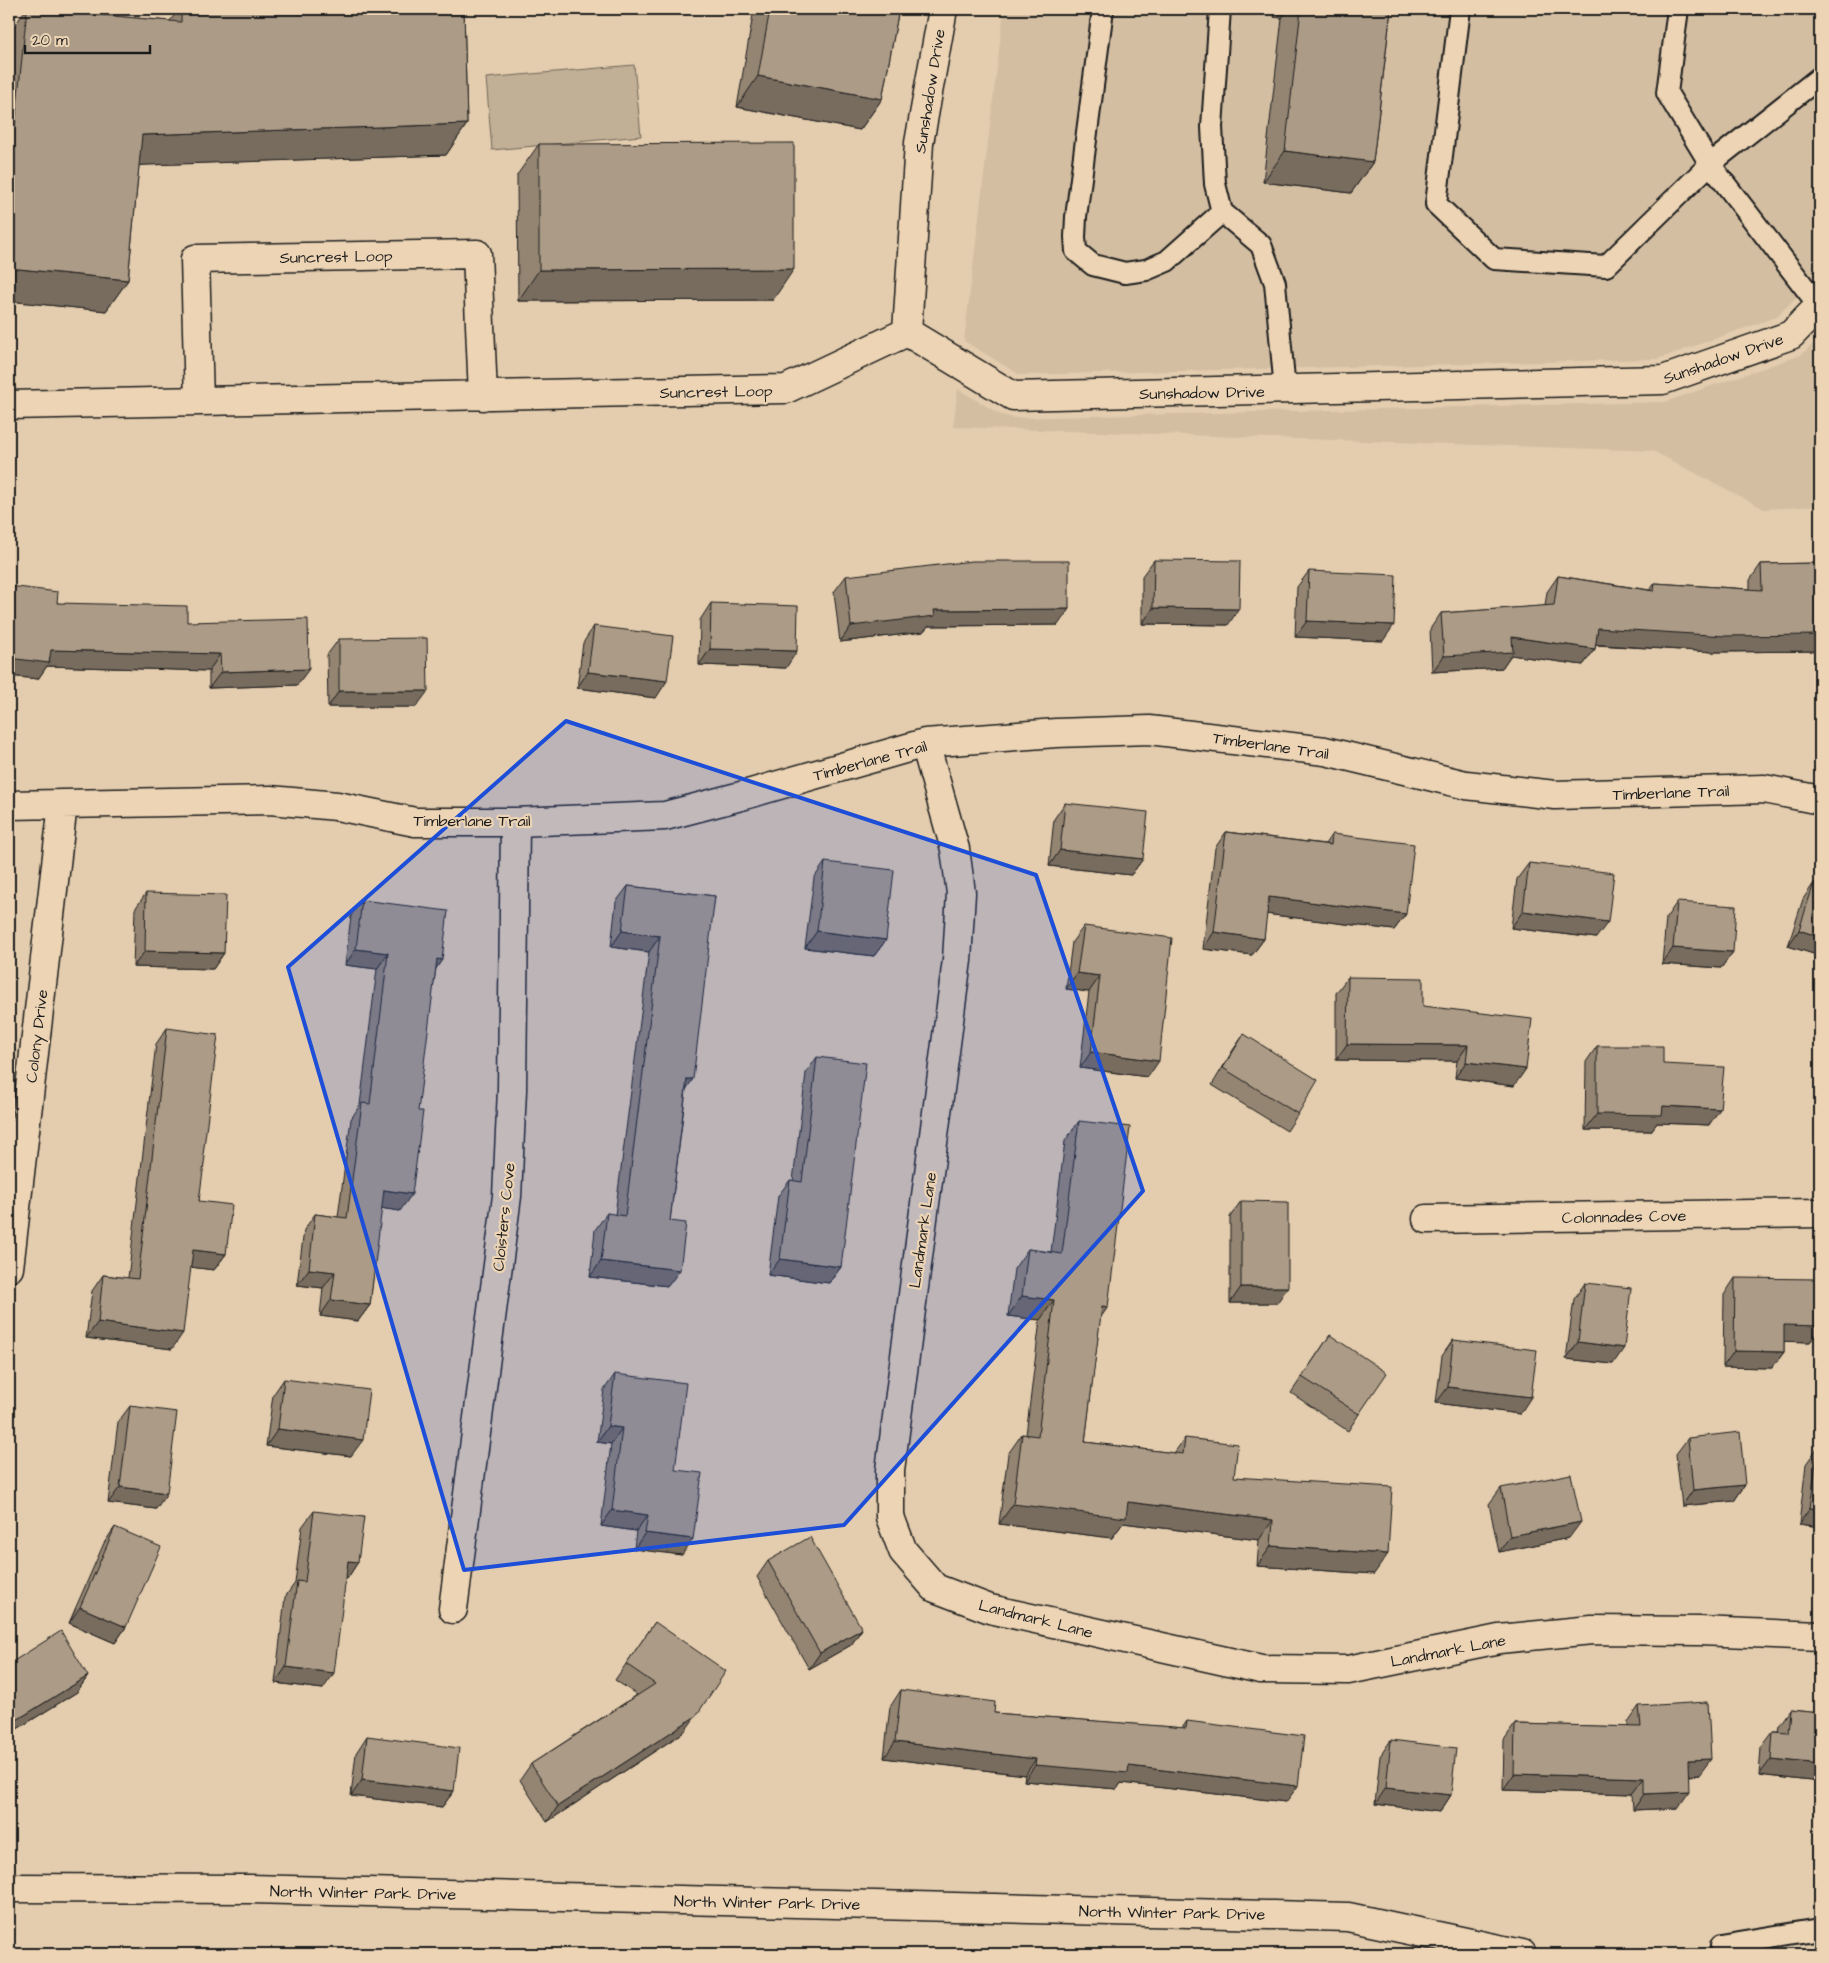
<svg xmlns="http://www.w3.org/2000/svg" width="1829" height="1963" viewBox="0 0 1829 1963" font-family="'Architects Daughter',sans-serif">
  <rect width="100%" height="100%" fill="#e4cdae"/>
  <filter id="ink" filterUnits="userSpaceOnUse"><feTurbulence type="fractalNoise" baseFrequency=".02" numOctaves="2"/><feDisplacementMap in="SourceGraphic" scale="10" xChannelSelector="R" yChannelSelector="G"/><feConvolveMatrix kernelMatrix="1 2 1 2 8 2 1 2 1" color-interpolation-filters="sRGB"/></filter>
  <g filter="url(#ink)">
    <!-- built -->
    <path fill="#d3bea2" d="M 1004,9 L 1820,9 L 1820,275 L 1776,317 L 1658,359 L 1020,375 L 964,341 Z
      M 1820,338 L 1820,506 L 1764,509 L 1653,451 L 953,427 L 958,389 L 999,414 L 1014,418 L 1665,402 L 1801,355 Z"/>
    <!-- pitch -->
    <path fill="#c2b096" stroke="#6f6659" d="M 634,65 L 641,136 L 492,150 L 486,78 Z"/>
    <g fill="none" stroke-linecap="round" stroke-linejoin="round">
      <!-- lane casing -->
      <g stroke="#1c1c1c" stroke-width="24">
        <path id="lane" d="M 1103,9 L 1076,217 L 1075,237 L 1076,251 L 1093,265 L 1125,273 L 1146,270 L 1167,261 L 1222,212
          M 1220,9 L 1212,127 L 1215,184 L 1222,212 L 1261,245 L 1275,283 L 1285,390
          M 1460,9 L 1436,204 L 1494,259 L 1606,266 L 1710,164 L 1667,93 L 1678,9
          M 1819,306 L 1710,164 L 1820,77
          M 1721,1945 L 1820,1929"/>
      </g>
      <!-- street casing -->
      <g stroke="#1c1c1c" stroke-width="31">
        <path id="street" d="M 907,332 L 1013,396 L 1663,380 L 1791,335 L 1820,305
          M 907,332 L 919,143 L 943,9
          M 199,401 L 195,259 L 477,254 L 483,396
          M 9,405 L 786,389 L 907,332
          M 925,743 L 955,849 L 961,893 L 957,960 L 890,1470 L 890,1517 L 903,1551 L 935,1588 L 990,1609 L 1261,1669 L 1348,1670 L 1499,1639 L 1592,1630 L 1699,1631 L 1820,1636
          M 9,805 L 270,800 L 337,806 L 415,822 L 515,822 L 665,816 L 741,796 L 925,743 L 1056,733 L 1149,730 L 1325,751 L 1466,785 L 1555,795 L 1764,789 L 1820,800
          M 1427,1219 L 1820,1213
          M 9,1268 L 63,804
          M 453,1609 L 507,1196 L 512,1090 L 515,822"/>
      </g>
      <!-- secondary casing -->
      <g stroke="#1c1c1c" stroke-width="31">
        <path id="secondary" d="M 9,1888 L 250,1889 L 1348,1917 L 1522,1954"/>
      </g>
      <!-- lane -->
      <use href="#lane" stroke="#ecd4b4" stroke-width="20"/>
      <!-- street -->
      <use href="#street" stroke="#ecd4b4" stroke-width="28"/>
      <!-- secondary -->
      <use href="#secondary" stroke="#ecd4b4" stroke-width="28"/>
    </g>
    <!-- wall -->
    <path fill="#948573" stroke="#1c1c1c" d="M 26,9 L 35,9 L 170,21 L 179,9 L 464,9 L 467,124 L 446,155 L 139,165 L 128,280 L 106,311 L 9,301 L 9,34 Z
      M 754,9 L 899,9 L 882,99 L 860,130 L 737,107 Z
      M 1275,9 L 1391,9 L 1373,162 L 1351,193 L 1263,182 L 1282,18 L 1274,17 Z
      M 539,144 L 773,300 L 518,301 L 517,175 Z
      M 1154,560 L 1228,625 L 1142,624 L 1142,576 Z
      M 1820,563 L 1820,651 L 1714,652 L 1595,645 L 1595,649 L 1583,665 L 1511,655 L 1502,668 L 1432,672 L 1430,629 L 1441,613 L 1545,606 L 1547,592 L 1558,576 L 1650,590 L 1655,583 L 1750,589 L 1750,580 L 1761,564 Z
      M 1309,571 L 1383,641 L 1295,637 L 1297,587 Z
      M 846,576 L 1058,625 L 928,626 L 923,632 L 840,642 L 834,592 Z
      M 9,586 L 57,603 L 187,622 L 297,685 L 209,688 L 209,671 L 47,666 L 38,679 L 9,676 Z
      M 711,603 L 786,668 L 699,665 L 700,620 Z
      M 594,626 L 656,698 L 577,688 L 583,643 Z
      M 339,639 L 416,707 L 328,707 L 327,655 Z
      M 1065,803 L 1143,859 L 1131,875 L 1049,866 L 1054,819 Z
      M 1226,832 L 1325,844 L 1332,834 L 1406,914 L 1394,930 L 1266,914 L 1264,939 L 1252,955 L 1203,949 L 1215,848 Z
      M 825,862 L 886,940 L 874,956 L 805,948 L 814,878 Z
      M 1529,863 L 1596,938 L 1511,928 L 1517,879 Z
      M 1814,883 L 1820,956 L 1788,946 L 1803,899 Z
      M 628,886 L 715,896 L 686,1090 L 670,1221 L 668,1286 L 590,1277 L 595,1230 L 607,1213 L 615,1215 L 649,952 L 611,947 L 616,902 Z
      M 146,893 L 224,953 L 213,969 L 133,967 L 135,909 Z
      M 362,900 L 436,968 L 400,1211 L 381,1208 L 370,1305 L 358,1321 L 320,1316 L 323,1288 L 297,1285 L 304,1230 L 315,1214 L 338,1217 L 351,1119 L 360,1105 L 377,969 L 345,965 L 351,916 Z
      M 1677,902 L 1733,952 L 1721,968 L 1662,964 L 1666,918 Z
      M 1084,926 L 1148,1077 L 1080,1068 L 1089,992 L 1066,989 L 1072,942 Z
      M 1348,977 L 1423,1006 L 1514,1086 L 1455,1078 L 1457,1061 L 1336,1060 L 1336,993 Z
      M 167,1028 L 203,1155 L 199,1201 L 226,1254 L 214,1270 L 191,1267 L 172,1349 L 86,1338 L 92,1291 L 103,1275 L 128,1278 L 156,1044 Z
      M 1244,1034 L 1298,1114 L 1287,1131 L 1212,1085 L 1233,1050 Z
      M 1597,1046 L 1663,1064 L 1709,1125 L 1657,1123 L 1651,1131 L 1585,1130 L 1586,1062 Z
      M 817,1057 L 841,1267 L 829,1283 L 768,1275 L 778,1196 L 790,1180 L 793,1181 L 806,1073 Z
      M 1079,1121 L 1100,1318 L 1085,1442 L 1174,1453 L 1185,1438 L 1234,1477 L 1374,1574 L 1257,1566 L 1259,1540 L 1123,1523 L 1112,1538 L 999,1524 L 1008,1454 L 1022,1434 L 1026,1435 L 1040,1320 L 1008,1316 L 1014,1269 L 1028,1249 L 1051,1252 L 1065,1141 Z
      M 1241,1201 L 1277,1303 L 1230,1303 L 1230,1217 Z
      M 1735,1278 L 1816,1334 L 1810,1342 L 1784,1341 L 1784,1352 L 1772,1368 L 1723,1367 L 1724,1295 Z
      M 1585,1283 L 1613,1364 L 1566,1359 L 1574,1299 Z
      M 1330,1335 L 1359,1414 L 1348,1431 L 1291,1393 Z
      M 1453,1340 L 1520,1414 L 1436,1403 L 1442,1356 Z
      M 615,1374 L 675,1470 L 682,1555 L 634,1549 L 636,1531 L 601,1526 L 611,1444 L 597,1442 L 604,1390 Z
      M 284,1379 L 351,1456 L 266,1446 L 273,1395 Z
      M 130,1406 L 156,1509 L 108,1503 L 118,1422 Z
      M 1688,1438 L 1745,1485 L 1734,1501 L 1682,1506 L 1676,1454 Z
      M 1818,1447 L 1820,1527 L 1799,1524 L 1806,1464 Z
      M 1501,1488 L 1569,1538 L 1499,1552 L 1489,1504 Z
      M 314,1511 L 358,1562 L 347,1579 L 346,1578 L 323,1689 L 275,1683 L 285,1597 L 295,1583 L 302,1527 Z
      M 115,1527 L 126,1627 L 115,1643 L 69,1623 L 104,1543 Z
      M 768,1561 L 862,1629 L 851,1645 L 809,1669 L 757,1577 Z
      M 655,1622 L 684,1732 L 547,1822 L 520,1780 L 531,1764 L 637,1695 L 615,1680 Z
      M 9,1664 L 88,1676 L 77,1692 L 9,1734 Z
      M 901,1690 L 994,1713 L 1182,1728 L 1187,1721 L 1286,1802 L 1121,1783 L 1117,1789 L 1024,1781 L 1025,1775 L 884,1758 L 890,1707 Z
      M 1639,1706 L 1699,1775 L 1688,1776 L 1678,1808 L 1633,1810 L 1632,1794 L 1503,1790 L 1504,1740 L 1515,1724 L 1628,1727 L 1628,1722 Z
      M 1790,1710 L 1820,1713 L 1820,1782 L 1759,1775 L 1761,1748 L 1773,1732 L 1778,1732 L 1779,1726 Z
      M 367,1736 L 454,1791 L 442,1807 L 351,1796 L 356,1753 Z
      M 1391,1740 L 1451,1795 L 1440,1812 L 1375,1804 L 1380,1756 Z"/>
    <!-- shaded-wall -->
    <path fill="#786c5e" stroke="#1c1c1c" d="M 1280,9 L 1289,9 L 1282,18 L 1274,17 Z
      M 758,76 L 882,99 L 860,130 L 737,107 Z
      M 467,124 L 446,155 L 120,166 L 142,135 Z
      M 1285,151 L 1373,162 L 1351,193 L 1263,182 Z
      M 9,268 L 128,280 L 106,311 L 9,301 Z
      M 794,269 L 773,300 L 518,301 L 539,270 Z
      M 1153,608 L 1239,609 L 1228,625 L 1142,624 Z
      M 1069,609 L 1058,625 L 928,626 L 923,632 L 840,642 L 851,626 L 934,610 Z
      M 1307,621 L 1394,625 L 1383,641 L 1295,637 Z
      M 1598,628 L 1820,635 L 1820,651 L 1714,652 L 1587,644 Z
      M 1512,637 L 1595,649 L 1583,665 L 1511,655 L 1502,668 L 1432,672 L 1444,656 Z
      M 710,649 L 797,651 L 786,668 L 699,665 Z
      M 51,650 L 220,654 L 209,671 L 47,666 L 38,679 L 9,676 L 9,658 Z
      M 309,669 L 297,685 L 209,688 L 221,672 Z
      M 588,672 L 667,681 L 656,698 L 577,688 Z
      M 339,691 L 428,691 L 416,707 L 328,707 Z
      M 1060,850 L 1143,859 L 1131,875 L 1049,866 Z
      M 1269,897 L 1406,914 L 1394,930 L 1257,913 Z
      M 1523,911 L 1608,922 L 1596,938 L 1511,928 Z
      M 1799,930 L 1820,937 L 1820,956 L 1788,946 Z
      M 622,931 L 660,936 L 649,952 L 611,947 Z
      M 817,931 L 886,940 L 874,956 L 805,948 Z
      M 1214,932 L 1264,939 L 1252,955 L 1203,949 Z
      M 1673,948 L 1733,952 L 1721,968 L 1662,964 Z
      M 356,949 L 388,953 L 377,969 L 345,965 Z
      M 145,951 L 224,953 L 213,969 L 133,967 Z
      M 437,959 L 442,960 L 431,976 Z
      M 1077,973 L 1100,976 L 1089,992 L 1066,989 Z
      M 1347,1044 L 1468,1045 L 1457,1061 L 1336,1060 Z
      M 1091,1052 L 1159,1061 L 1148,1077 L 1080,1068 Z
      M 1466,1062 L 1526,1069 L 1514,1086 L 1455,1078 Z
      M 687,1079 L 693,1079 L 682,1096 Z
      M 1663,1106 L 1720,1109 L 1709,1125 L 1657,1123 L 1651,1131 L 1585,1130 L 1597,1114 Z
      M 384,1190 L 412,1194 L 400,1211 L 372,1207 Z
      M 193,1250 L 226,1254 L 214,1270 L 182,1266 Z
      M 780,1259 L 841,1267 L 829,1283 L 768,1275 Z
      M 601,1261 L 680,1270 L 668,1286 L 590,1277 Z
      M 309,1269 L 335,1272 L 323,1288 L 297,1285 Z
      M 1241,1287 L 1288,1287 L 1277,1303 L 1230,1303 Z
      M 1022,1296 L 1054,1300 L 1040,1320 L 1008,1316 Z
      M 331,1300 L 370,1305 L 358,1321 L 320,1316 Z
      M 1102,1306 L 1108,1307 L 1094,1327 Z
      M 1820,1319 L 1820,1334 L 1816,1334 L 1810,1342 L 1773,1341 L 1784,1325 Z
      M 98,1322 L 183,1333 L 172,1349 L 86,1338 Z
      M 1578,1342 L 1624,1348 L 1613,1364 L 1566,1359 Z
      M 1734,1351 L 1784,1352 L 1772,1368 L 1723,1367 Z
      M 1448,1387 L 1531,1397 L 1520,1414 L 1436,1403 Z
      M 608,1426 L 622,1428 L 611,1444 L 597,1442 Z
      M 278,1429 L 363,1440 L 351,1456 L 266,1446 Z
      M 1745,1485 L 1734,1501 L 1682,1506 L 1693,1490 Z
      M 120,1487 L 167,1493 L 156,1509 L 108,1503 Z
      M 1128,1502 L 1273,1520 L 1259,1540 L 1123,1523 L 1112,1538 L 999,1524 L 1013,1504 Z
      M 1810,1508 L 1820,1509 L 1820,1527 L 1799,1524 Z
      M 612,1510 L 648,1515 L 636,1531 L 601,1526 Z
      M 1581,1522 L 1569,1538 L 1499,1552 L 1510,1536 Z
      M 645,1533 L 693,1539 L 682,1555 L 634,1549 Z
      M 1271,1546 L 1388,1554 L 1374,1574 L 1257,1566 Z
      M 348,1561 L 358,1562 L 347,1579 L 336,1577 Z
      M 80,1607 L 126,1627 L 115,1643 L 69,1623 Z
      M 862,1629 L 851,1645 L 809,1669 L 820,1653 Z
      M 286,1667 L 334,1673 L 323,1689 L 275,1683 Z
      M 88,1676 L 77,1692 L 9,1734 L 9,1730 L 15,1721 Z
      M 696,1716 L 684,1732 L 547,1822 L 558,1806 Z
      M 895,1742 L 1036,1759 L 1025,1775 L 884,1758 Z
      M 1711,1759 L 1699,1775 L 1676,1776 L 1688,1760 Z
      M 1771,1759 L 1820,1764 L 1820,1782 L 1759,1775 Z
      M 1035,1765 L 1129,1766 L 1298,1786 L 1286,1802 L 1121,1783 L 1117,1789 L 1024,1781 Z
      M 1514,1774 L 1644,1778 L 1632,1794 L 1503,1790 Z
      M 362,1780 L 454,1791 L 442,1807 L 351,1796 Z
      M 1386,1788 L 1451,1795 L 1440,1812 L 1375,1804 Z
      M 1689,1792 L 1678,1808 L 1633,1810 L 1644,1794 Z"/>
    <!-- building -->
    <path fill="#ac9b86" stroke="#1c1c1c" d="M 27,9 L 35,9 L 181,22 L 181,9 L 464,9 L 467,124 L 142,135 L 128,280 L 9,268 L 9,144 L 13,144 Z
      M 770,9 L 899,9 L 882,99 L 758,76 Z
      M 1301,9 L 1391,9 L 1373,162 L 1285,151 Z
      M 794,143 L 794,269 L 539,270 L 539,144 Z
      M 1154,560 L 1240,561 L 1239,609 L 1153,608 Z
      M 972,561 L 1069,561 L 1069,609 L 934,610 L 935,616 L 851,626 L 846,576 Z
      M 1820,563 L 1820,635 L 1725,636 L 1598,628 L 1595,649 L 1512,637 L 1513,652 L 1444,656 L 1441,613 L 1554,605 L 1558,576 L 1654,591 L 1655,583 L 1762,590 L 1761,564 Z
      M 1309,571 L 1396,575 L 1394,625 L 1307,621 Z
      M 9,586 L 58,592 L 57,603 L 187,606 L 187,622 L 308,619 L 309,669 L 221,672 L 220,654 L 51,650 L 49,663 L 9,658 Z
      M 711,603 L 798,606 L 797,651 L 710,649 Z
      M 594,626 L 673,636 L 667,681 L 588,672 Z
      M 427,638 L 428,691 L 339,691 L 339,639 Z
      M 1065,803 L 1148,812 L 1143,859 L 1060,850 Z
      M 1226,832 L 1331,845 L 1332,834 L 1414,844 L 1406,914 L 1269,897 L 1264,939 L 1214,932 Z
      M 825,862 L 894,870 L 886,940 L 817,931 Z
      M 1529,863 L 1614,873 L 1608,922 L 1523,911 Z
      M 1814,883 L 1820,885 L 1820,937 L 1799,930 Z
      M 628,886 L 715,896 L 693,1079 L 687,1079 L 670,1221 L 686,1223 L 680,1270 L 601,1261 L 607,1213 L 625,1216 L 660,936 L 622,931 Z
      M 146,893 L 226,895 L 224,953 L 145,951 Z
      M 362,900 L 448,911 L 442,960 L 437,959 L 418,1111 L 423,1111 L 412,1194 L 384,1190 L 370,1305 L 331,1300 L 335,1272 L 309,1269 L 315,1214 L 347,1218 L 362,1103 L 370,1104 L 388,953 L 356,949 Z
      M 1677,902 L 1736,906 L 1733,952 L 1673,948 Z
      M 1084,926 L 1172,938 L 1159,1061 L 1091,1052 L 1100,976 L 1077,973 Z
      M 1348,977 L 1423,978 L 1423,1006 L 1532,1019 L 1526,1069 L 1466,1062 L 1468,1045 L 1347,1044 Z
      M 167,1028 L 218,1035 L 203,1155 L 205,1156 L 199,1201 L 232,1205 L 226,1254 L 193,1250 L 183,1333 L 98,1322 L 103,1275 L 138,1279 Z
      M 1244,1034 L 1318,1080 L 1298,1114 L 1223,1068 Z
      M 1597,1046 L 1663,1046 L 1663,1064 L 1724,1067 L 1720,1109 L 1663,1106 L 1662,1115 L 1597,1114 Z
      M 817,1057 L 866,1063 L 841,1267 L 780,1259 L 790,1180 L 802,1182 Z
      M 1079,1121 L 1130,1127 L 1108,1307 L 1102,1306 L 1085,1442 L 1183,1454 L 1185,1438 L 1238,1444 L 1234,1477 L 1392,1487 L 1388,1554 L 1271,1546 L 1273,1520 L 1128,1502 L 1126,1518 L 1013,1504 L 1022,1434 L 1038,1436 L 1054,1300 L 1022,1296 L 1028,1249 L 1062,1254 Z
      M 1241,1201 L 1288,1202 L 1288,1287 L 1241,1287 Z
      M 1735,1278 L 1820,1279 L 1820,1326 L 1784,1325 L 1784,1352 L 1734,1351 Z
      M 1585,1283 L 1631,1288 L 1624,1348 L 1578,1342 Z
      M 1330,1335 L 1387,1373 L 1359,1414 L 1302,1377 Z
      M 1453,1340 L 1537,1350 L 1531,1397 L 1448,1387 Z
      M 615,1374 L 686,1383 L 675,1470 L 702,1473 L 693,1539 L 645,1533 L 648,1515 L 612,1510 L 622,1428 L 608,1426 Z
      M 284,1379 L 369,1390 L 363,1440 L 278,1429 Z
      M 130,1406 L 177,1412 L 167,1493 L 120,1487 Z
      M 1740,1432 L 1745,1485 L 1693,1490 L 1688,1438 Z
      M 1818,1447 L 1820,1448 L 1820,1509 L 1810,1508 Z
      M 1571,1474 L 1581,1522 L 1510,1536 L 1501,1488 Z
      M 314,1511 L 364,1517 L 358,1562 L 348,1561 L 334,1673 L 286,1667 L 297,1581 L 305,1582 Z
      M 115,1527 L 161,1547 L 126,1627 L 80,1607 Z
      M 810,1537 L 862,1629 L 820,1653 L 768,1561 Z
      M 655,1622 L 726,1671 L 696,1716 L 558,1806 L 531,1764 L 655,1684 L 626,1664 Z
      M 61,1631 L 88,1676 L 15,1721 L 9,1712 L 9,1664 Z
      M 901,1690 L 995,1702 L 994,1713 L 1186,1728 L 1187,1721 L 1304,1736 L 1298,1786 L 1129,1766 L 1128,1773 L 1035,1765 L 1036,1759 L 895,1742 Z
      M 1708,1702 L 1711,1759 L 1688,1760 L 1689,1792 L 1644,1794 L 1644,1778 L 1514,1774 L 1515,1724 L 1641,1727 L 1639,1706 Z
      M 1790,1710 L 1820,1713 L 1820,1764 L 1771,1759 L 1773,1732 L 1788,1733 Z
      M 367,1736 L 459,1748 L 454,1791 L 362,1780 Z
      M 1391,1740 L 1456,1748 L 1451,1795 L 1386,1788 Z"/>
  </g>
  <!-- marked area -->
  <path fill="#1d4ed8" fill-opacity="0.2" stroke="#1d4ed8" stroke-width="4" stroke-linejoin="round" d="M 566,721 L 1036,875 L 1143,1191 L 844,1525 L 464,1570 L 288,967 Z"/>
  <g text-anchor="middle" stroke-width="4.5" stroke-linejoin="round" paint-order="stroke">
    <!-- street labels -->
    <g font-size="16" fill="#1c1c1c" stroke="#ecd4b4">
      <text transform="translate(929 91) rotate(-81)" y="6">Sunshadow Drive</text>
      <text transform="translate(336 256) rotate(-1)" y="6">Suncrest Loop</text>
      <text transform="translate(1723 358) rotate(-19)" y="6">Sunshadow Drive</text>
      <text transform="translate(716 391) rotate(-1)" y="6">Suncrest Loop</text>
      <text transform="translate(1202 392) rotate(-1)" y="6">Sunshadow Drive</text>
      <text transform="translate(1271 745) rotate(8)" y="6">Timberlane Trail</text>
      <text transform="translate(870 760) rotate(-15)" y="6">Timberlane Trail</text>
      <text transform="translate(1671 792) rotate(-2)" y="6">Timberlane Trail</text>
      <text x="472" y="826">Timberlane Trail</text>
      <text transform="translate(36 1036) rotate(-83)" y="6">Colony Drive</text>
      <text transform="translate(1624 1216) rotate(-1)" y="6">Colonnades Cove</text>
      <text transform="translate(503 1217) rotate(-84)" y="6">Cloisters Cove</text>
      <text transform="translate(922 1230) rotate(-82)" y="6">Landmark Lane</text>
      <text transform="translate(1036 1618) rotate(14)" y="6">Landmark Lane</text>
      <text transform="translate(1448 1650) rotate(-11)" y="6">Landmark Lane</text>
      <text transform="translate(363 1892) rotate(1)" y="6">North Winter Park Drive</text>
      <text transform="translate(767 1902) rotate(1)" y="6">North Winter Park Drive</text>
      <text transform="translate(1172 1912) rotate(1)" y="6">North Winter Park Drive</text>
    </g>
  </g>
  <!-- margin -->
  <rect width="1829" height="1963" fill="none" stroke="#ecd4b4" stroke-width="30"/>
  <rect x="15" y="15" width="1799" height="1933" fill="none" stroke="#1c1c1c" stroke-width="2" filter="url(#ink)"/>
  <!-- scale -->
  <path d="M25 45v8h125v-8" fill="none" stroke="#1c1c1c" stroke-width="2.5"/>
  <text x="32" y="45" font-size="15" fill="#1c1c1c" stroke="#ecd4b4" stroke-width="4" paint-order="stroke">20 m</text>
</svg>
